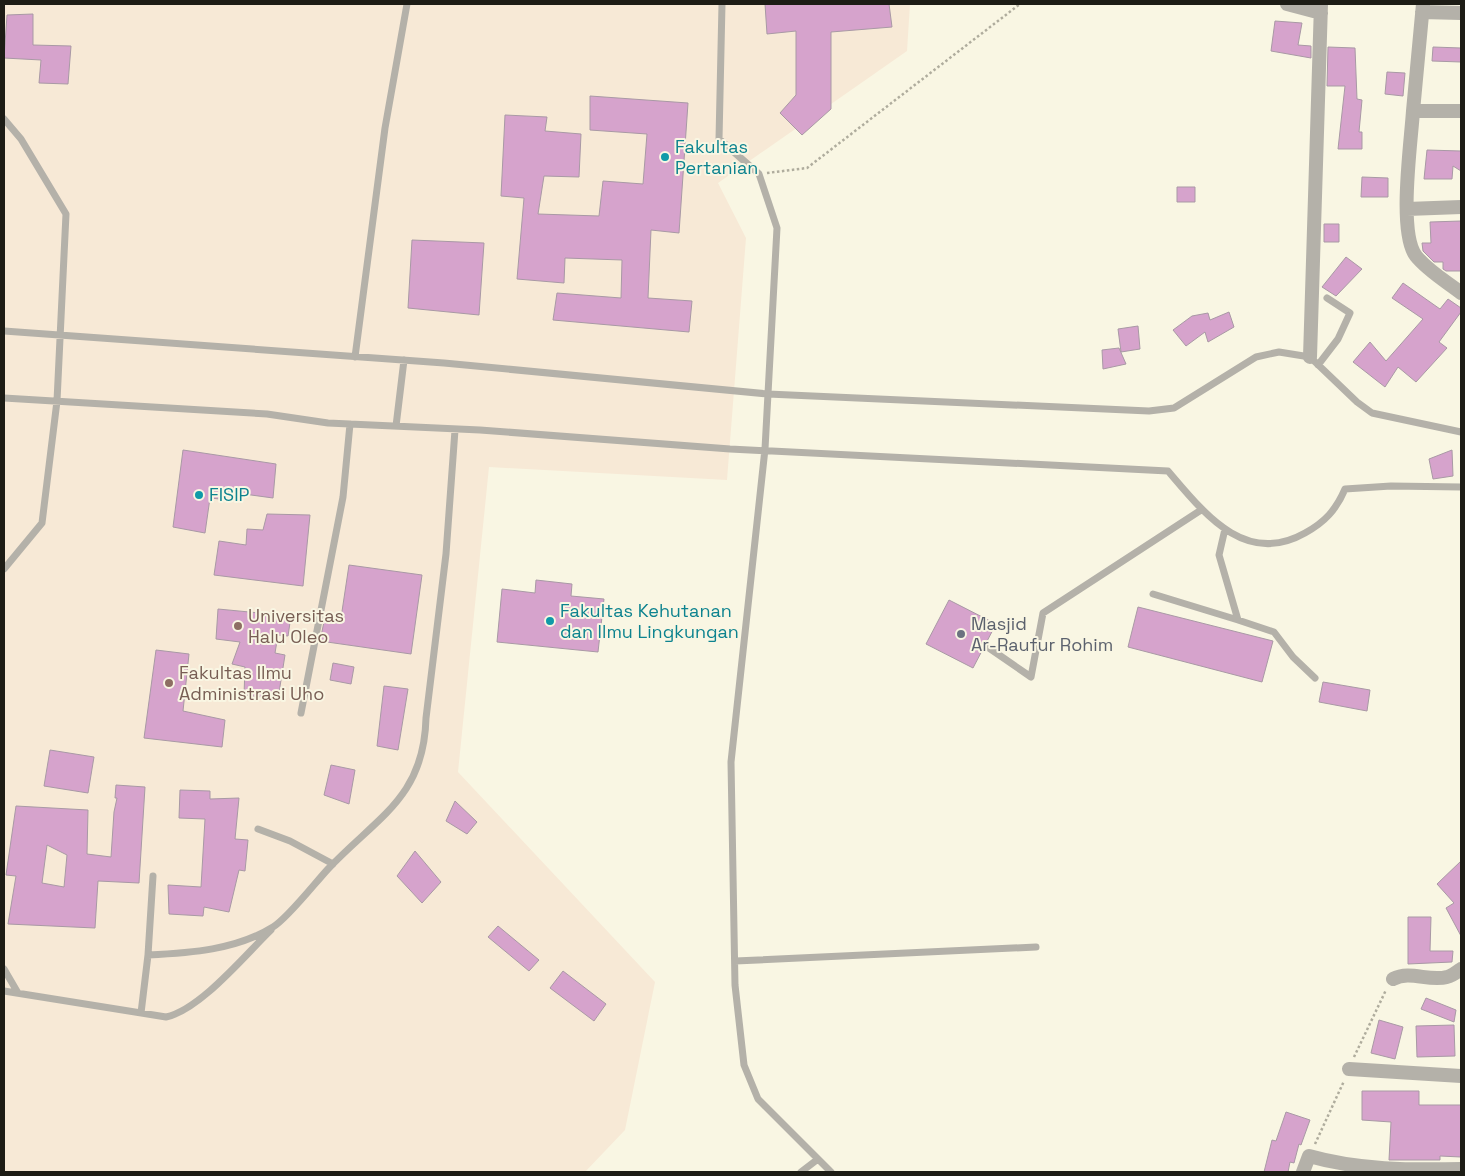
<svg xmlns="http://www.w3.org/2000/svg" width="1465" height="1176" viewBox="0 0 1465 1176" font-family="'Space Grotesk',sans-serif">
  <rect width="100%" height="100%" fill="#f9f6e3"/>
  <!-- education -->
  <path fill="#f7e9d6" d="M 4,4 L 910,4 L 907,51 L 718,183 L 746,238 L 727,480 L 489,467 L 458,772 L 655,982 L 625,1130 L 585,1172 L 4,1172 Z"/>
  <!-- building -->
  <path fill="#d6a3cc" stroke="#a999a5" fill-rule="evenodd" d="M 765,4 L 889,4 L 892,27 L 831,32 L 831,109 L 802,135 L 780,113 L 796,95 L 796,31 L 767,34 Z
    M 33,14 L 33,45 L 71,46 L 68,84 L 39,83 L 41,60 L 4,58 L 7,15 Z
    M 1275,21 L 1302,23 L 1298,45 L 1311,46 L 1311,58 L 1271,51 Z
    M 1328,47 L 1355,48 L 1357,99 L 1362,100 L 1359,132 L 1362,132 L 1362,149 L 1338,149 L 1345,86 L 1327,86 Z
    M 1433,47 L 1461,48 L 1461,62 L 1432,61 Z
    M 1387,72 L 1405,73 L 1403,96 L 1385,94 Z
    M 590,96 L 688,103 L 679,233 L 651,230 L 648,298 L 692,301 L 689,332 L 553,320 L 557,293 L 621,298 L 622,260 L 565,258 L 564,283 L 517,279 L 524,198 L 501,196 L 505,115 L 547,117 L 545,131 L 581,134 L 579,177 L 544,176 L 538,214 L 599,216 L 603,181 L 643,184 L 647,134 L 590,130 Z
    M 1427,150 L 1461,151 L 1461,171 L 1453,166 L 1452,179 L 1424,179 Z
    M 1362,177 L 1388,178 L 1388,197 L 1361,197 Z
    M 1177,187 L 1195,187 L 1195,202 L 1177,202 Z
    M 1461,221 L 1461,271 L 1446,271 L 1443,269 L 1443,262 L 1434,262 L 1423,251 L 1422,243 L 1431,243 L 1430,222 Z
    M 1324,224 L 1339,224 L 1339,242 L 1324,242 Z
    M 412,240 L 484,243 L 479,315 L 408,308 Z
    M 1346,257 L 1362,269 L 1336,296 L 1322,287 Z
    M 1403,283 L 1440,309 L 1448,299 L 1461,308 L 1461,312 L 1439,342 L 1447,348 L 1416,382 L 1398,367 L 1385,387 L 1353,362 L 1370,342 L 1386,361 L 1423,319 L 1392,298 Z
    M 1229,312 L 1234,327 L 1208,342 L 1205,332 L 1186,346 L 1173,330 L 1192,316 L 1208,313 L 1210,320 Z
    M 1138,326 L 1140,349 L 1121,352 L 1118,329 Z
    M 1119,348 L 1126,364 L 1103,369 L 1102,350 Z
    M 183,450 L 276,464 L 273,498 L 222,491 L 220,499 L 210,498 L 205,533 L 173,527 Z
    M 1452,450 L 1453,476 L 1433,479 L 1429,459 Z
    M 267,514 L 310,515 L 303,586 L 214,575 L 219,541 L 246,545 L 247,529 L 263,530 Z
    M 349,565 L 422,575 L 411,654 L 320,641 L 325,617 L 341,618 Z
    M 536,580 L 572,584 L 571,596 L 604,599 L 598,652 L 497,642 L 502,589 L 535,593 Z
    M 949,600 L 996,624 L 973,668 L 926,644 Z
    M 1138,607 L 1273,641 L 1262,682 L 1128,647 Z
    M 218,609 L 291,616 L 288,636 L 278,635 L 275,653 L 285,655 L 278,699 L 244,695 L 245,667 L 232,664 L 240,642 L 216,639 Z
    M 156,650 L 189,654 L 183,711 L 225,720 L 222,747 L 144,738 Z
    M 333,663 L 354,667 L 351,684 L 330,680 Z
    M 1323,682 L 1370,690 L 1367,711 L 1319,702 Z
    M 384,686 L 408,689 L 398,750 L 377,746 Z
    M 50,750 L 94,757 L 88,793 L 44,786 Z
    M 331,765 L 355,770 L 349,804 L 324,795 Z
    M 116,785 L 145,787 L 139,883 L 98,881 L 95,928 L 8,924 L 16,876 L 6,875 L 16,806 L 88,810 L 87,854 L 111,857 L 114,812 L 117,798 L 115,798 ZM 47,845 L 67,855 L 64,887 L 42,883 Z
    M 180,790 L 210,791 L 210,799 L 239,798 L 235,839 L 248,840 L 245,871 L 239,870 L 229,912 L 204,907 L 203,916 L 169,914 L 168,885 L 201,887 L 205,819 L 179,818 Z
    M 455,801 L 477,822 L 467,834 L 446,821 Z
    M 415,851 L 441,882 L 422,903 L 397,876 Z
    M 1461,861 L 1461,936 L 1446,908 L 1454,903 L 1437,884 Z
    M 1408,917 L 1431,917 L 1430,951 L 1453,951 L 1452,962 L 1408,964 Z
    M 498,926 L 539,960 L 529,971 L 488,937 Z
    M 563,971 L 606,1004 L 594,1021 L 550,988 Z
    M 1426,998 L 1456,1010 L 1454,1022 L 1421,1009 Z
    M 1379,1020 L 1403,1027 L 1395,1059 L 1371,1053 Z
    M 1454,1025 L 1455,1056 L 1417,1057 L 1416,1026 Z
    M 1362,1091 L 1419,1091 L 1419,1105 L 1461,1105 L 1461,1157 L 1440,1156 L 1440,1160 L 1389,1160 L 1391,1122 L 1362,1120 Z
    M 1286,1112 L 1310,1120 L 1301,1145 L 1299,1144 L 1294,1163 L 1290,1162 L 1288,1172 L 1264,1172 L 1272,1140 L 1276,1141 Z"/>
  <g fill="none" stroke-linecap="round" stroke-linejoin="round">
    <!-- path -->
    <path stroke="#afac9d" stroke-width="2.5" stroke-dasharray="2.5 2.5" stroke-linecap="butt" d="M 767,173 L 807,168 L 1020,4
      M 1354,1057 L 1386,990
      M 1315,1144 L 1344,1081"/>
    <!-- service -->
    <path stroke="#b4b1a9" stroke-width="7" d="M 722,4 L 719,139 L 759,174 L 777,228 L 765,449 L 731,762 L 735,985 L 744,1065 L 758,1099 L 831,1172
      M 4,119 L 21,139 L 66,214 L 57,401 L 42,523 L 4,569
      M 4,331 L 444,363 L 768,394 L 1149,411 L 1174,408 L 1256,357 L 1279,352 L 1310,357 L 1357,402 L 1372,413 L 1461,432
      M 355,357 L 385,128 L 407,4
      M 1318,365 L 1338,339 L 1350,313 L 1327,298
      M 4,398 L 267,414 L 328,423 L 480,430 L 730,449 L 1168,471 C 1204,513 1245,567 1305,533 C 1325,522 1336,510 1345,489 L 1391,486 L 1461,487
      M 396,426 L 404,360
      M 1153,594 L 1238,620 L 1219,555 L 1225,529
      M 1238,620 L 1274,632 L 1293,657 L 1315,678
      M 989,648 L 1031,677 L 1043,613 L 1201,510
      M 301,713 L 343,497 L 350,424
      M 258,829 L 290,841 L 333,864
      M 153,876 L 148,955 C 190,953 236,950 273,927 C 287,919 315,883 328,869 C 377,817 424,798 426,718 L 446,554 L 455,430
      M 735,961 L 1036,947
      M 4,969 L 18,993
      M 4,991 L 166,1017 C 200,1010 245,955 271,930
      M 141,1013 L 148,955
      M 801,1172 L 818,1159"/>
    <!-- minor -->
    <path stroke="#b4b1a9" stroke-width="14" d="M 1287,4 L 1321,13
      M 1423,4 L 1413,111 L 1461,111
      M 1422,12 L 1461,13
      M 1413,111 C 1411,143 1398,233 1416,256 C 1428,271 1447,282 1461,293
      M 1407,209 L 1461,207
      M 1310,357 L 1321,4
      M 1393,979 C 1410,970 1429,982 1447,977 C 1452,976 1457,972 1461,969
      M 1349,1069 L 1461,1076
      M 1303,1172 L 1309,1156 C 1358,1170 1410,1170 1461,1169"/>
  </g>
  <!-- markers -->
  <g fill="#0f9aa8" stroke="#f9f6e3" stroke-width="2">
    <circle cx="665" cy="157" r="5"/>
    <circle cx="199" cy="495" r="5"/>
    <circle cx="550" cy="621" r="5"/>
  </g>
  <g fill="#8d6e63" stroke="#f9f6e3" stroke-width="2">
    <circle cx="238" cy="626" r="5"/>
    <circle cx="169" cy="683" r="5"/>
  </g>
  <circle fill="#6b7280" stroke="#f9f6e3" stroke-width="2" cx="961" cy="634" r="5"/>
  <g text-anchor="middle" stroke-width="4" stroke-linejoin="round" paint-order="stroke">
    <!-- culture labels -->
    <g font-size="18" fill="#0d838f" stroke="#f9f6e3" text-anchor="start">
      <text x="675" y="153">Fakultas<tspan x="675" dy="21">Pertanian</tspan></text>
      <text x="209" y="501">FISIP</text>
      <text x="560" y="617">Fakultas Kehutanan<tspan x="560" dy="21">dan Ilmu Lingkungan</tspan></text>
    </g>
    <!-- education labels -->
    <g font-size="18" fill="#785e54" stroke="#f9f6e3" text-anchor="start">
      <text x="248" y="622">Universitas<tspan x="248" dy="21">Halu Oleo</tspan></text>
      <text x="179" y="679">Fakultas Ilmu<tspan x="179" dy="21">Administrasi Uho</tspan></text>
    </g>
    <!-- worship labels -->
    <g font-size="18" fill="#5b616d" stroke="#f9f6e3" text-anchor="start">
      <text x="971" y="630">Masjid<tspan x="971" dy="21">Ar-Raufur Rohim</tspan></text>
    </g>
  </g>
  <!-- border -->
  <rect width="1465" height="1176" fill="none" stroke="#1d1c15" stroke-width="10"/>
</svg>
